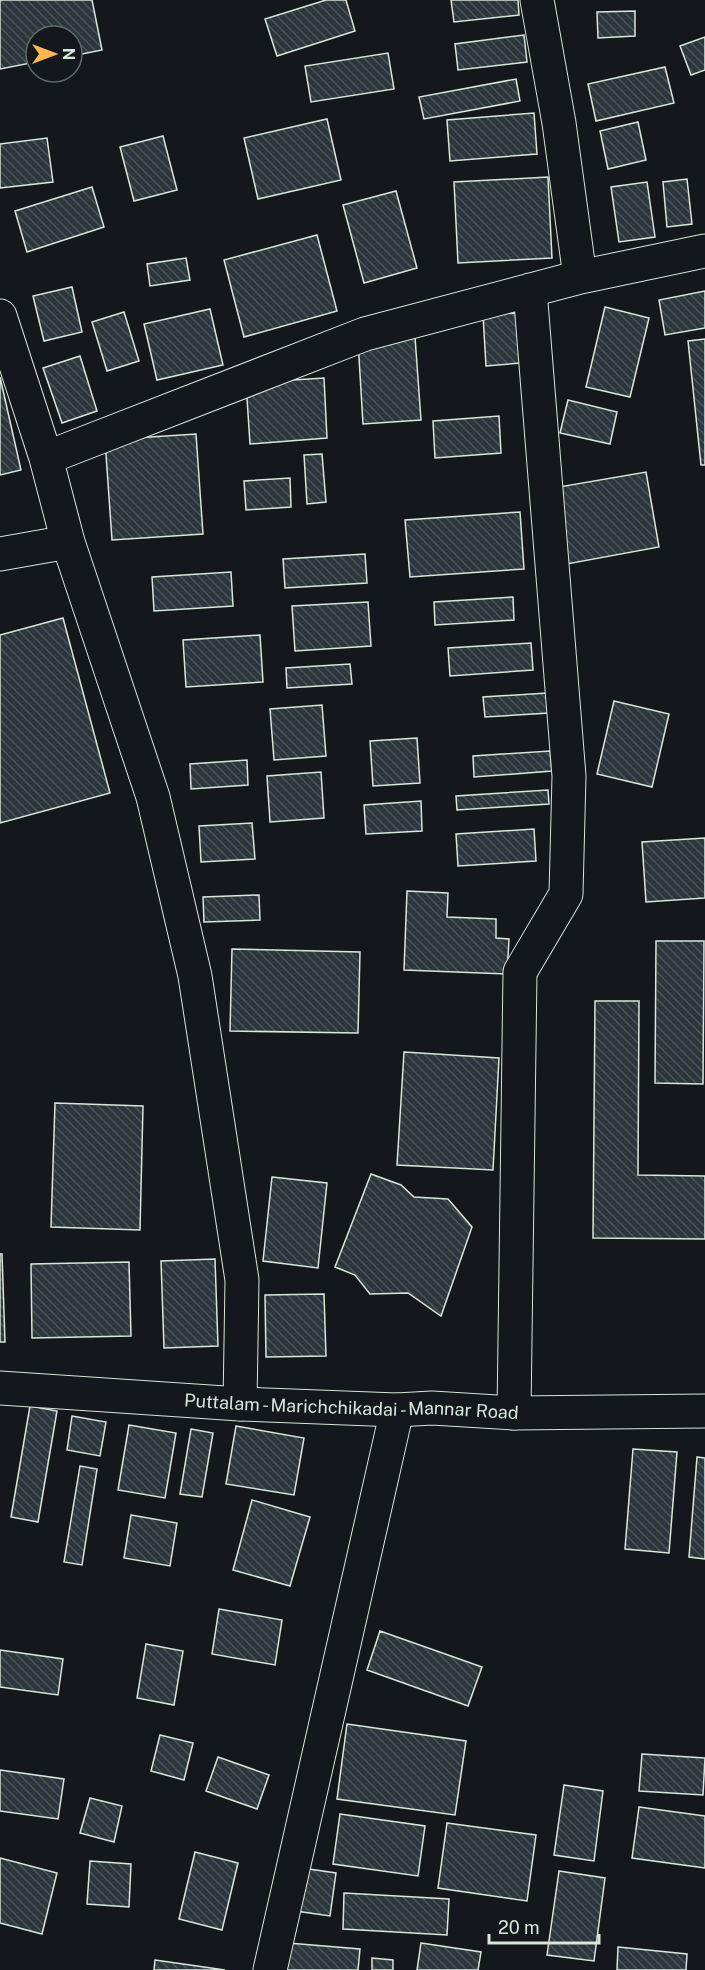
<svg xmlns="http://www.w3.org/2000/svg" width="705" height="1970" viewBox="0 0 705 1970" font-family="'Public Sans',sans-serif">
  <defs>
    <pattern id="building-back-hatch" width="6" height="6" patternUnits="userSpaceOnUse" patternTransform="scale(1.5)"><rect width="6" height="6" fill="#2c363c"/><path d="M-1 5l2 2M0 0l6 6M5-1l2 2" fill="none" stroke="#4a5358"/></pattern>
  </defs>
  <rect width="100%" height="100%" fill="#14181c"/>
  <!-- building -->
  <path fill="url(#building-back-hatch)" stroke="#d8e6dc" stroke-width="1.5" d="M 0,0 L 92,0 L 102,50 L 72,56 L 72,36 L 36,36 L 36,62 L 0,69 Z
    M 326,0 L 346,0 L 355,31 L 277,56 L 265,19 Z
    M 451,0 L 518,0 L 519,15 L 454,22 Z
    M 635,11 L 635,36 L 598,38 L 597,12 Z
    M 524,35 L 527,62 L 458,70 L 455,44 Z
    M 705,37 L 705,70 L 691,75 L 680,46 Z
    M 388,53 L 394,89 L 311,102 L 305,66 Z
    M 665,67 L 674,103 L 596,121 L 588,84 Z
    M 516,79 L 520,101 L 424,119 L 419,97 Z
    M 534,113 L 537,154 L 450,161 L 447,120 Z
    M 327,119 L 341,180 L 258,199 L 244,138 Z
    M 638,122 L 646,160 L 608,169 L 600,131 Z
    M 163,136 L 177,190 L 134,201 L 120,147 Z
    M 47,138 L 53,182 L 0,188 L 0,144 Z
    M 548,177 L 552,258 L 458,263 L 454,182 Z
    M 687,179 L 692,224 L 667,227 L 663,182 Z
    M 647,182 L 655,237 L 619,242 L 611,187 Z
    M 92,187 L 104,227 L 27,252 L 15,211 Z
    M 396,191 L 417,268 L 364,283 L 343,205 Z
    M 317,235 L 337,311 L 244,337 L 224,260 Z
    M 186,258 L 190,280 L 150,286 L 147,264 Z
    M 72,287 L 82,332 L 44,341 L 33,296 Z
    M 705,291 L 705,328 L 665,335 L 659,300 Z
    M 605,307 L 649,318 L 630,397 L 586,387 Z
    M 210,309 L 223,365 L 157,380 L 144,324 Z
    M 124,312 L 139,361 L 107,371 L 92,322 Z
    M 516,313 L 520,363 L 486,366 L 483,315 Z
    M 415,337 L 421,420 L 363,424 L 358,341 Z
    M 705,339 L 705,465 L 701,465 L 688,341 Z
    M 80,356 L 97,411 L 62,423 L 43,368 Z
    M 0,377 L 21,470 L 0,475 Z
    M 324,378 L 327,438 L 250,444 L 246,383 Z
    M 568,400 L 617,412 L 610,444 L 560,433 Z
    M 499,416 L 501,453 L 435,458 L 433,421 Z
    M 196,434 L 203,534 L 112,540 L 105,440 Z
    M 322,454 L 326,502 L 307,504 L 304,455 Z
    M 646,472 L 659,547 L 567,564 L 553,488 Z
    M 290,478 L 291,507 L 246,510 L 244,481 Z
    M 520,512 L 524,569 L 410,577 L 405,520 Z
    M 365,554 L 367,583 L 285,588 L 283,559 Z
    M 231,572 L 233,606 L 154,611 L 152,577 Z
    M 513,597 L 514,620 L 435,625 L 434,602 Z
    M 368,602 L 371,646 L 295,651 L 292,606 Z
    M 63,618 L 110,793 L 0,823 L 0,635 Z
    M 260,635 L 263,682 L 186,687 L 183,640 Z
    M 531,643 L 533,670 L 450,676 L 448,648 Z
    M 350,664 L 352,684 L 287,688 L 286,668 Z
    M 547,693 L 549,713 L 485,717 L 483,697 Z
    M 614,701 L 669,714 L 652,787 L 597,774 Z
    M 322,705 L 326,756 L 274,760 L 270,709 Z
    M 417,738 L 420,783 L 373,786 L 370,741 Z
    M 550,751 L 552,771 L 474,777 L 473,756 Z
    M 247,760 L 248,785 L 191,789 L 190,764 Z
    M 321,772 L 324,818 L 270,822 L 267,776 Z
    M 548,790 L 549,804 L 457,810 L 456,796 Z
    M 421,801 L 422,831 L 366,834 L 364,805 Z
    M 252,823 L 255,859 L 201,862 L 199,826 Z
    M 534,829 L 536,861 L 458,866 L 456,834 Z
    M 705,838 L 705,898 L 646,902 L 642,842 Z
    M 407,891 L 448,893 L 447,917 L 496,919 L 496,938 L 509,939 L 507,974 L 404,970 Z
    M 259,895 L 260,920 L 204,922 L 203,897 Z
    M 656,941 L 704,941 L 703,1084 L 655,1083 Z
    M 232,949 L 360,952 L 358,1033 L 230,1031 Z
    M 595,1001 L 639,1001 L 638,1175 L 705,1176 L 705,1239 L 593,1238 Z
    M 404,1052 L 499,1058 L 493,1170 L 397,1165 Z
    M 55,1103 L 143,1106 L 140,1230 L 51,1227 Z
    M 371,1174 L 401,1185 L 414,1197 L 448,1199 L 472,1227 L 441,1316 L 408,1293 L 370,1294 L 355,1275 L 335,1267 Z
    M 272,1177 L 327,1183 L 318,1268 L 263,1261 Z
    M 0,1254 L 2,1254 L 5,1342 L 0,1342 Z
    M 215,1259 L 218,1346 L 164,1348 L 161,1261 Z
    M 129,1262 L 131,1336 L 32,1338 L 31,1264 Z
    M 324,1294 L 326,1356 L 266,1357 L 265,1295 Z
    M 30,1406 L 57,1411 L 38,1522 L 11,1517 Z
    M 72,1416 L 106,1422 L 100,1456 L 67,1450 Z
    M 129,1425 L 176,1433 L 165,1498 L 118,1490 Z
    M 236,1426 L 304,1438 L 294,1495 L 226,1484 Z
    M 191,1429 L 213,1433 L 202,1497 L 180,1494 Z
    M 633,1449 L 677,1452 L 669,1553 L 625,1549 Z
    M 697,1457 L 705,1458 L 705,1559 L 689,1557 Z
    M 80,1466 L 97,1469 L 82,1565 L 64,1562 Z
    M 252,1500 L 310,1517 L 290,1586 L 233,1570 Z
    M 131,1515 L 177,1523 L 170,1566 L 124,1558 Z
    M 219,1609 L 282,1620 L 275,1665 L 212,1654 Z
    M 380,1631 L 482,1667 L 468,1706 L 367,1670 Z
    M 146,1644 L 183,1651 L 174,1705 L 137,1698 Z
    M 0,1650 L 63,1659 L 58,1695 L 0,1687 Z
    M 347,1724 L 466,1741 L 455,1815 L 337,1799 Z
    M 160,1735 L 193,1743 L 184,1780 L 151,1771 Z
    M 642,1754 L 705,1758 L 703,1795 L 639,1791 Z
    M 218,1757 L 269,1775 L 257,1809 L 206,1791 Z
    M 0,1770 L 64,1779 L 58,1819 L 0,1811 Z
    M 564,1785 L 603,1791 L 594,1861 L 554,1855 Z
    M 90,1798 L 122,1806 L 114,1842 L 80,1833 Z
    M 639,1807 L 705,1816 L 705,1868 L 632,1858 Z
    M 340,1814 L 425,1826 L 418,1876 L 333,1864 Z
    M 447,1823 L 536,1835 L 527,1901 L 438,1888 Z
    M 195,1852 L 238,1863 L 222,1930 L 179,1919 Z
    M 0,1858 L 57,1873 L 42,1934 L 0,1923 Z
    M 90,1861 L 131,1864 L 129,1907 L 87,1904 Z
    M 302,1868 L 336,1873 L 330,1916 L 296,1911 Z
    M 559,1871 L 605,1878 L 594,1961 L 547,1955 Z
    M 344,1893 L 449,1899 L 447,1935 L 343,1929 Z
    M 288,1943 L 360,1949 L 358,1970 L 286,1970 Z
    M 421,1943 L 481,1952 L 478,1970 L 417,1970 Z
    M 618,1947 L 687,1954 L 686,1970 L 617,1970 Z
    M 372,1958 L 393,1960 L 393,1970 L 372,1970 Z
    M 155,1960 L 225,1970 L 154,1970 Z"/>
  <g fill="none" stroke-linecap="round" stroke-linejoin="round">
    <!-- minor casing -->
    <g stroke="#d8e6dc" stroke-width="35">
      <path id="minor" d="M 537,0 L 559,123 L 580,277
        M 0,316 L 46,458 L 68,542 L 153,797 L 195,976 L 242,1280 L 240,1404
        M 46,458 L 365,334 L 580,277 L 705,251
        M 0,554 L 68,542
        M 514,1413 L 520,972 L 566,894 L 569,776 L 530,290
        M 270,1970 L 397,1410"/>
    </g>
    <!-- primary casing -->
    <g stroke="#d8e6dc" stroke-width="35">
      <g id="primary">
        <path id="s1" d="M 0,1388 L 240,1404 L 397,1410 L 432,1408 L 514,1413 L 705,1411"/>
      </g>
    </g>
    <!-- minor -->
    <use href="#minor" stroke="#14181c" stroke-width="33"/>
    <!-- primary -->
    <use href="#primary" stroke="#14181c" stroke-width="33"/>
  </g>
  <g text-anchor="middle" stroke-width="4.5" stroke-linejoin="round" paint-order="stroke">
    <!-- street labels -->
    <g font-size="18" fill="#d8e6dc" stroke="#14181c">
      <text dy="6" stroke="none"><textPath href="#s1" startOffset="352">Puttalam - Marichchikadai - Mannar Road</textPath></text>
    </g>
  </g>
  <!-- north arrow -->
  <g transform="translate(54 54) rotate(90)"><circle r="28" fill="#14181c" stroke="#626a69" stroke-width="1.5"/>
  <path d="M0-4.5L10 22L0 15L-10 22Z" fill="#ffb74d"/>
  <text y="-9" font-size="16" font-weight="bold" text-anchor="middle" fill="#d8e6dc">N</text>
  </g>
  <!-- scale -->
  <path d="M489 1934v9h110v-9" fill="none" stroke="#d8e6dc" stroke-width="3"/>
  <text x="498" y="1934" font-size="18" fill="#d8e6dc" stroke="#14181c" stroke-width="4.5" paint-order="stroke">20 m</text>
</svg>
